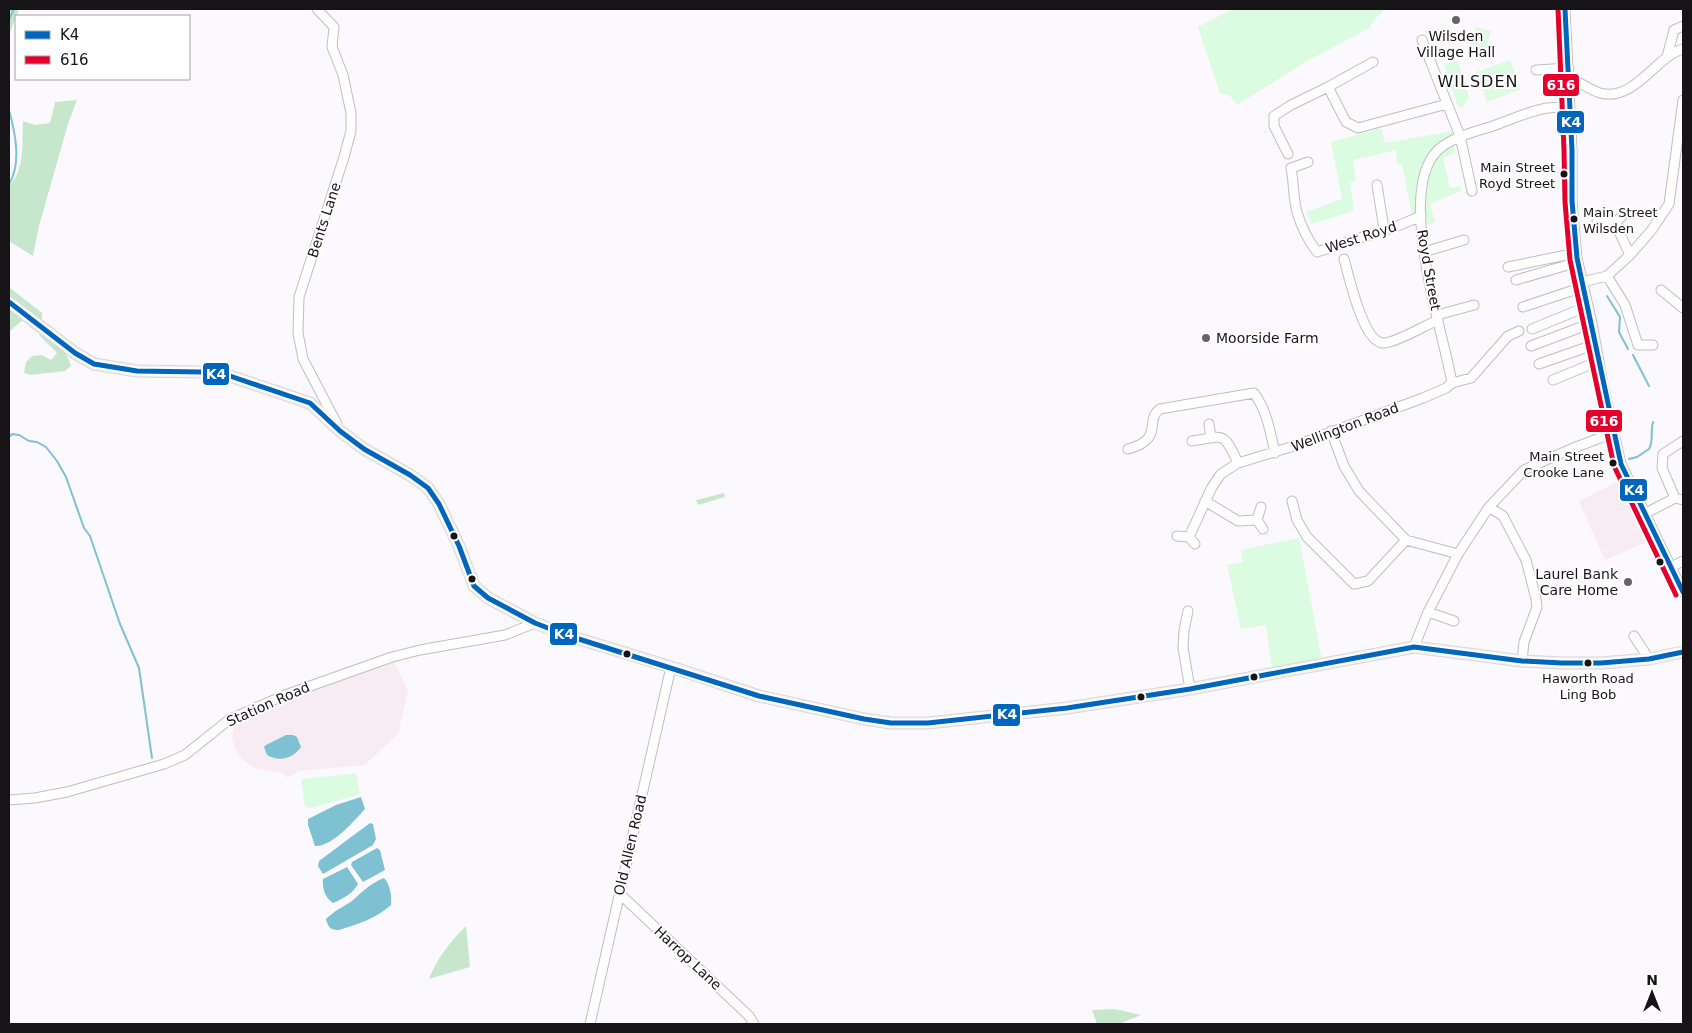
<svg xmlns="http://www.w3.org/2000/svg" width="1692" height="1033" viewBox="0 0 1692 1033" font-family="'DejaVu Sans',sans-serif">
  <rect width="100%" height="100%" fill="#fbf9fd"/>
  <!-- industrial -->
  <path fill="#f7ecf2" d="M 1619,474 L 1651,540 L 1605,560 L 1579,501 L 1617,482 Z
    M 393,659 L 408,691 L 398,734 L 365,765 L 299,771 L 287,778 L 283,773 L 254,768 L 246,762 L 237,753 L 232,738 L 235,722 L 242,715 Z"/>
  <!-- green -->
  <path fill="#dbfce0" d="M 1233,9 L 1385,9 L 1371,24 L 1370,28 L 1307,61 L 1237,105 L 1230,96 L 1220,93 L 1198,27 Z
    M 1476,27 L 1491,31 L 1482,62 L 1467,57 Z
    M 1510,60 L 1521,89 L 1487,102 L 1476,72 Z
    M 1458,61 L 1469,97 L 1462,108 L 1458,106 L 1444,64 Z
    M 1381,128 L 1385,143 L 1452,131 L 1455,154 L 1443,157 L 1450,188 L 1461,186 L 1461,191 L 1430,204 L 1435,222 L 1426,225 L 1426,212 L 1412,216 L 1402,164 L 1397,165 L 1396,150 L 1353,160 L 1356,180 L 1350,183 L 1354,211 L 1312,224 L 1306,212 L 1342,199 L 1331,142 Z
    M 1299,538 L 1322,660 L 1272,669 L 1266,625 L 1241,629 L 1227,565 L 1243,562 L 1241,550 Z
    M 356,773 L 360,794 L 315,807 L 309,808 L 305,806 L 301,782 L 302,779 Z"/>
  <!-- forest -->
  <path fill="#c7e7cd" d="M 9,9 L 19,9 L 9,35 Z
    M 77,100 L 68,124 L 39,226 L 33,256 L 9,241 L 9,185 C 25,172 22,140 23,121 L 35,125 L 50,123 L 55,102 Z
    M 9,287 L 42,313 L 42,321 L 9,298 Z
    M 9,306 L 25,318 L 9,332 Z
    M 42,331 C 53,341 67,350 71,366 L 65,371 L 31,375 L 24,373 L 26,362 L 32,356 L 42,355 L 51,360 L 57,353 L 39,335 Z
    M 724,493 L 725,497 L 698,505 L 696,500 Z
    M 466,926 L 470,967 L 429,979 C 438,957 449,943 466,926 Z
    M 1115,1009 L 1141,1015 L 1119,1024 L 1097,1024 L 1092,1010 Z"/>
  <!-- water -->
  <path fill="#7ec1d3" d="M 286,735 L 293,735 L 297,737 L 301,747 C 293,759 279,762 267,755 L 264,747 L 266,745 Z
    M 361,797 L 365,809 C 354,821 332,847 315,846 L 308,825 L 308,819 L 336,805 Z
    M 370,823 L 373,824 L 376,839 L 373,845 L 323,874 L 318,866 L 319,861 Z
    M 377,848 L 380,850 L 385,870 L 363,882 L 351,865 L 352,862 Z
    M 347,867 L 358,884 C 353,893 343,899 333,903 C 325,898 322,888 323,879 Z
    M 384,878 C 390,884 392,896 391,905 C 377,918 358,924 339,930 C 330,930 328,927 326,919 C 334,911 343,907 352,901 C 362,892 371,883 384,878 Z"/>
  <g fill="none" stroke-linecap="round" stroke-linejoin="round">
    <!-- stream -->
    <path stroke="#7ec1d3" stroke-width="2" d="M 9,20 L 14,9
      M 9,110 C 15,132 22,163 9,184
      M 1607,296 L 1620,317 L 1619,332 L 1628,349
      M 1633,355 L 1649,386
      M 9,437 L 12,434 L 19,435 L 29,441 L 37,442 L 46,447 L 57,461 L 66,477 L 84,528 L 90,536 L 120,624 L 139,668 L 152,758
      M 1629,459 L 1637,457 L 1649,449 C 1654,440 1650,432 1653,422"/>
    <!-- minor casing -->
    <g stroke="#bfbec0" stroke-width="11">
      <path id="minor" d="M 317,9 L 334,27 L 332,47 L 343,75 L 351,113 L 351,131 L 344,157 L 299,297 L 298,333 L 303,359 L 337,424
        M 1565,9 L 1572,150 L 1572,201 L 1577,258 L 1592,323 L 1603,384 L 1621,464 L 1683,592
        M 1422,40 L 1460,136 L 1472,191
        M 1667,57 L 1674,30 L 1683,26
        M 1536,70 L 1569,68
        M 1569,77 C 1579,82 1590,90 1600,93 C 1624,100 1644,77 1660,63 C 1667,57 1674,51 1683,49
        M 1328,87 L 1346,122 L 1358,128 L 1447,104
        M 1288,154 L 1274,126 L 1274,116 L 1291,105 L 1328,87 L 1373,62
        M 1308,162 L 1291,168 C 1294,182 1293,198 1297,212 C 1301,226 1308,240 1317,252 L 1400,225 L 1421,216
        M 1377,185 L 1384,229
        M 1623,215 L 1615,223 L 1630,255
        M 1597,221 L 1615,223
        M 1424,252 L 1464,240
        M 1344,259 C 1349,276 1363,344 1384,343 C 1395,343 1426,325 1438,320
        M 1508,267 L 1576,253
        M 1607,276 L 1625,305 L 1638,345 L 1653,345
        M 1516,280 L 1578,262
        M 1582,282 L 1607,276 L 1630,255 L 1651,231 L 1669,204 L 1683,100
        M 1661,290 L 1683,308
        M 1523,307 L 1583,287
        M 1437,315 L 1474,305
        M 1532,329 L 1588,306
        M 1531,346 L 1592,323
        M 1539,364 L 1596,344
        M 1553,380 L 1599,361
        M 1452,383 C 1443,330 1395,191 1438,150 C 1452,137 1474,132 1493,126 C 1510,120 1529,111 1547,108 C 1555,107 1563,108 1570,108
        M 1209,424 L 1211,438
        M 1331,431 L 1344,466 L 1359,491 L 1406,540 L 1458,554
        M 1192,441 C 1225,436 1223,431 1238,463
        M 1128,449 C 1165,439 1144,420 1160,409 L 1254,393 C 1267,411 1270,431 1275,453
        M 1675,498 L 1662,468 L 1663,454 L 1683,441
        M 1205,501 L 1238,521 L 1257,520
        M 1292,501 L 1297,520 L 1307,537 L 1354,584 L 1368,581 L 1406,540
        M 1261,507 L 1257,520 L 1263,529
        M 1489,507 L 1503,516 L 1526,560 L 1536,599 L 1537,607 L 1524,642 L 1522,661
        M 1644,514 L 1675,498 L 1683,500
        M 1177,536 L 1189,537 L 1195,544
        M 1189,537 L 1212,487 L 1221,474 L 1238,463 L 1294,446 L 1423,398 L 1446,388 L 1452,383 L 1471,378 L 1508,336 L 1519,331
        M 1670,568 L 1683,561
        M 1188,611 L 1184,631 L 1183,648 L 1190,689
        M 1428,612 L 1454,621
        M 1634,636 L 1649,659
        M 1414,647 L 1428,612 L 1458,554 L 1489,507 L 1524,470 L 1571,449 L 1613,433
        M 9,800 L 35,798 L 67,792 L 164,764 L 185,755 L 230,719 L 285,695 L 392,657 L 420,650 L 505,635 L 535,623
        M 619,893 L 749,1016 L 754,1024
        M 590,1024 L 671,667"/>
    </g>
    <!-- major casing -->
    <g stroke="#d8d7d9" stroke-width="13">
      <path id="major" d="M 9,302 L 75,353 L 94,364 L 137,371 L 201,372 L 227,375 L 310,403 L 340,431 L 364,449 L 410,475 L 428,488 L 439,504 L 459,546 L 474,586 L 488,598 L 535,623 L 566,635 L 671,667 L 759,696 L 864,719 L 891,723 L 928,723 L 1067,708 L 1190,689 L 1414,647 L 1522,661 L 1562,663 L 1601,663 L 1649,659 L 1683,652"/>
    </g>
    <!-- minor -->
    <use href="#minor" stroke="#fefeff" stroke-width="9"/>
    <!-- major -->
    <use href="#major" stroke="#f5f0ef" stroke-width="11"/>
    <!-- bus-1 casing -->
    <g stroke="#fff" stroke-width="9">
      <path id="bus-1" d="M 1565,9 L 1572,150 L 1572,201 L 1577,258 L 1621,464 L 1683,592
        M 9,302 L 75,353 L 94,364 L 137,371 L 201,372 L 227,375 L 310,403 L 340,431 L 364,449 L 410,475 L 428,488 L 439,504 L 459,546 L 474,586 L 488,598 L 535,623 L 566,635 L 759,696 L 864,719 L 891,723 L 928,723 L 1067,708 L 1190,689 L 1414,647 L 1522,661 L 1562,663 L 1601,663 L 1649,659 L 1683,652"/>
    </g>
    <!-- bus-2 casing -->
    <g stroke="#fff" stroke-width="9">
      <path id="bus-2" d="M 1558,9 L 1564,150 L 1565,202 L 1570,260 L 1614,466 L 1676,595"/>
    </g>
    <!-- bus-1 -->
    <use href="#bus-1" stroke="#0065bd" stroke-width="5"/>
    <!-- bus-2 -->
    <use href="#bus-2" stroke="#e4002b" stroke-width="5"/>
  </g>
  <!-- markers -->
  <g fill="#666468" stroke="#fff" stroke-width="2">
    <circle cx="1456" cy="20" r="5"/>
    <circle cx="1206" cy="338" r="5"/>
    <circle cx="1628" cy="582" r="5"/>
  </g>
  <g fill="#161417" stroke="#fff" stroke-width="2">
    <circle cx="1564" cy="174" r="4.5"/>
    <circle cx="1574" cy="219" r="4.5"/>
    <circle cx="1613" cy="463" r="4.5"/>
    <circle cx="454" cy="536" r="4.5"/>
    <circle cx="1660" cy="562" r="4.5"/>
    <circle cx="472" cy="579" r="4.5"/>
    <circle cx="627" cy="654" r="4.5"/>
    <circle cx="1588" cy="663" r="4.5"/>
    <circle cx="1254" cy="677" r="4.5"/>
    <circle cx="1141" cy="697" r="4.5"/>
  </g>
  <g text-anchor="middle" stroke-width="4" stroke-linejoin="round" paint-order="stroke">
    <!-- bus labels -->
    <g font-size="13" fill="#161417" stroke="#fff" text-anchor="end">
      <text x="1555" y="172">Main Street<tspan x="1555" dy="16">Royd Street</tspan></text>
      <text x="1583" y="217" text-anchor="start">Main Street<tspan x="1583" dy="16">Wilsden</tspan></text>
      <text x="1604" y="461">Main Street<tspan x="1604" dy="16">Crooke Lane</tspan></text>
      <text x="1588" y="683" text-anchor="middle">Haworth Road<tspan x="1588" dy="16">Ling Bob</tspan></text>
    </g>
    <!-- poi labels -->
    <g font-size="14" fill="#161417" stroke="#fff">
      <text x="1456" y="41">Wilsden<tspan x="1456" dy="16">Village Hall</tspan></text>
      <text x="1216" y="343" text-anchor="start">Moorside Farm</text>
      <text x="1618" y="579" text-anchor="end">Laurel Bank<tspan x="1618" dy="16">Care Home</tspan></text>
    </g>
    <!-- street labels -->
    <g font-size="14" fill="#161417" stroke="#fff">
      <text transform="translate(324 220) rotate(-72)" y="5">Bents Lane</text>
      <text transform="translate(1361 237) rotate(-18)" y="5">West Royd</text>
      <text transform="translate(1429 270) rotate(80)" y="5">Royd Street</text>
      <text transform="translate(1345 427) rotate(-21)" y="5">Wellington Road</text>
      <text transform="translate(268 704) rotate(-24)" y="5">Station Road</text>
      <text transform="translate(630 845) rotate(-77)" y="5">Old Allen Road</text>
      <text transform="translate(688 958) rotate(43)" y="5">Harrop Lane</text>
    </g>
    <!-- quarter labels -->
    <g font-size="16" letter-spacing="1" fill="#161417" stroke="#fff">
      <text x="1478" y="87">WILSDEN</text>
    </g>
  </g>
  <g stroke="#fff" stroke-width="2">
    <rect x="1542" y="73" width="38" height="24" rx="5" fill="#e4002b"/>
    <rect x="1556" y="110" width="29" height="24" rx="5" fill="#0065bd"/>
    <rect x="202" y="362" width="28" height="24" rx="5" fill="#0065bd"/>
    <rect x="1585" y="409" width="38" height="24" rx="5" fill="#e4002b"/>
    <rect x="1619" y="478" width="29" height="24" rx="5" fill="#0065bd"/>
    <rect x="549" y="622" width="29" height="24" rx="5" fill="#0065bd"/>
    <rect x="992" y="703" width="29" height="24" rx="5" fill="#0065bd"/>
  </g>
  <g font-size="14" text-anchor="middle" font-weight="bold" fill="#fff">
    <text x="1561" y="90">616</text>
    <text x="1571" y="127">K4</text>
    <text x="216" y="379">K4</text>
    <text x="1604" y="426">616</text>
    <text x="1634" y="495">K4</text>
    <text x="564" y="639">K4</text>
    <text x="1007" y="719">K4</text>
  </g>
  <!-- border -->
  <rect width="1692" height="1033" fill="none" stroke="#161417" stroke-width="20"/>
  <!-- legend -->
  <rect x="15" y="15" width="175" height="65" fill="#ffffff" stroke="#a2a1a2"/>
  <rect x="25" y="31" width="25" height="8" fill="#0065bd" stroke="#a2a1a2"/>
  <text x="60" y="40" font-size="15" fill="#161417">K4</text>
  <rect x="25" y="56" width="25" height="8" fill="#e4002b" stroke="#a2a1a2"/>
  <text x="60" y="65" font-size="15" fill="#161417">616</text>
  <!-- north arrow -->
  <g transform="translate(1652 993)" stroke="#ffffff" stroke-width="4" paint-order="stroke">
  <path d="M0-4L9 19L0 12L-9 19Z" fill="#161417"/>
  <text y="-8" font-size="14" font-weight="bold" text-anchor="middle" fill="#161417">N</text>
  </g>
</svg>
